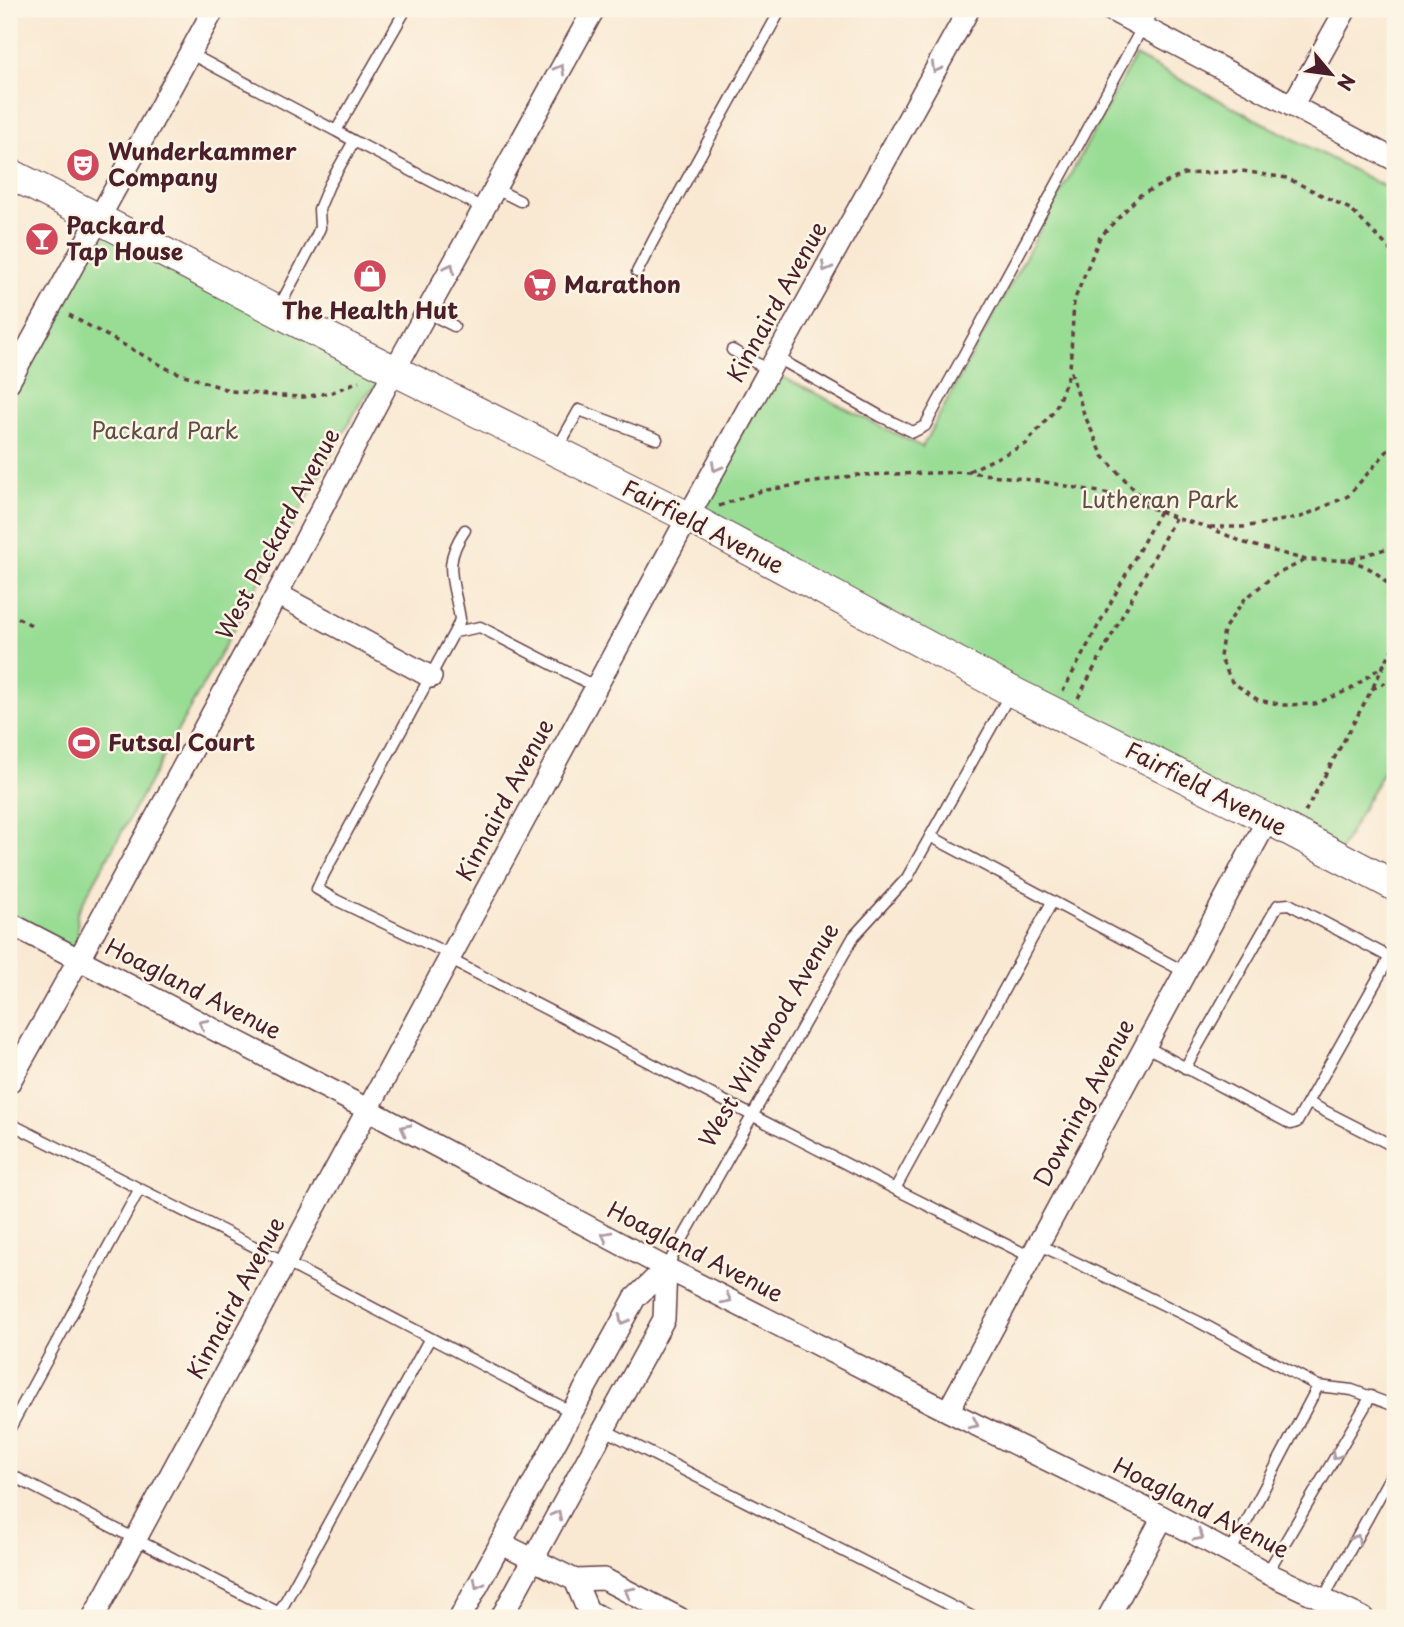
<svg xmlns="http://www.w3.org/2000/svg" width="1404" height="1627" viewBox="0 0 1404 1627" font-family="'Playpen Sans',sans-serif">
  <rect width="100%" height="100%" fill="#fcf5e5"/>
  <filter id="ink" filterUnits="userSpaceOnUse"><feTurbulence type="fractalNoise" baseFrequency=".0143" numOctaves="2"/><feDisplacementMap in="SourceGraphic" scale="14" xChannelSelector="R" yChannelSelector="G"/><feConvolveMatrix kernelMatrix="1 2 1 2 8 2 1 2 1" color-interpolation-filters="sRGB"/></filter>
  <filter id="wash" filterUnits="userSpaceOnUse"><feTurbulence type="fractalNoise" baseFrequency=".00686" numOctaves="4" result="noise"/><feDisplacementMap in="SourceGraphic" scale="28" xChannelSelector="R" yChannelSelector="G"/><feGaussianBlur stdDeviation="1.57" result="paint"/><feColorMatrix in="noise" values="0 0 0 0 0 0 0 0 0 0 0 0 0 0 0 0 0 1.4 0 .05"/><feComposite in="paint" operator="in"/></filter>
  <g filter="url(#wash)">
    <rect width="100%" height="100%" fill="#f9e9d3"/>
    <!-- park -->
    <path fill="#99dd95" stroke="#727e60" stroke-width="2" d="M 1135,56 L 1395,192 L 1395,749 L 1337,856 L 688,517 L 769,370 L 922,447 Z
      M 99,219 L 394,371 L 363,398 L 247,605 L 77,913 L 79,959 L 9,923 L 9,382 Z"/>
  </g>
  <g filter="url(#ink)">
    <g fill="none" stroke-linecap="round" stroke-linejoin="round">
      <!-- service casing -->
      <g stroke="#643d44" stroke-width="13">
        <path id="service" d="M 189,53 L 336,131
          M 354,141 L 483,208
          M 494,188 L 520,201
          M 637,272 L 654,239 L 781,9
          M 277,311 L 313,243 L 320,228 L 319,209 L 329,185 L 354,141 L 336,131 L 406,9
          M 426,312 L 454,326
          M 732,350 L 769,370
          M 776,357 L 880,416 L 913,432 L 925,426 L 1143,26 L 1155,9
          M 556,451 L 579,410 L 657,439
          M 455,632 L 480,627 L 596,687
          M 930,836 L 1185,972
          M 451,955 L 336,900 L 317,889 L 324,874 L 458,625 L 460,619 C 454,580 441,565 465,530
          M 449,959 L 895,1189 L 1052,902
          M 1145,1046 L 1291,1124 L 1297,1122 L 1395,948
          M 1185,1068 L 1278,905 L 1289,904 L 1395,960
          M 1309,1103 L 1395,1147
          M 9,1123 L 285,1262 L 572,1412
          M 895,1189 L 1031,1257
          M 1038,1244 L 1199,1322 L 1318,1386 L 1352,1390 L 1395,1406
          M 666,1268 L 854,936 L 907,878 L 1011,692
          M 603,1429 L 975,1618
          M 9,1430 L 139,1190
          M 9,1474 L 289,1618
          M 1230,1553 L 1318,1386
          M 1267,1573 L 1371,1396
          M 1323,1599 L 1395,1468
          M 279,1613 L 430,1338"/>
      </g>
      <!-- minor casing -->
      <g stroke="#643d44" stroke-width="24">
        <path id="minor" d="M 1109,9 L 1395,160
          M 1292,106 L 1346,9
          M 9,382 L 214,9
          M 277,594 L 431,677
          M 9,923 L 367,1109 L 666,1268 L 948,1411 L 1163,1517 L 1267,1573 L 1363,1618
          M 9,1083 L 79,959 L 277,594 L 394,371 L 594,9
          M 948,1411 L 1268,819
          M 500,1543 L 575,1580 L 604,1579 L 679,1618
          M 575,1580 L 588,1611 L 602,1618
          M 93,1618 L 688,517 L 969,9
          M 460,1618 L 572,1412 L 635,1298 L 666,1268
          M 501,1618 L 664,1319 L 666,1268
          M 1108,1618 L 1163,1517"/>
      </g>
      <!-- secondary casing -->
      <g stroke="#643d44" stroke-width="32">
        <path id="secondary" d="M 9,173 L 189,265 L 303,325 L 688,517 L 1011,691 L 1268,819 L 1395,886"/>
      </g>
      <!-- path -->
      <path stroke="#643d44" stroke-width="3.5" stroke-dasharray="5 5" stroke-linecap="butt" d="M 1395,261 L 1390,249 L 1350,209 L 1287,178 L 1242,171 L 1184,174 L 1140,195 L 1100,237 L 1074,301 L 1070,369 L 1084,414 L 1103,456 L 1142,498 L 1160,511 L 1175,518 L 1208,527 L 1245,543 L 1306,560 L 1349,560 L 1395,546
        M 69,315 L 170,370 L 231,391 L 279,396 L 304,397 L 333,392 L 359,381
        M 969,471 L 1026,444 L 1055,410 L 1070,371
        M 719,506 L 761,491 L 858,475 L 968,472 L 1039,481 L 1110,494 L 1160,511 L 1063,691
        M 1210,527 L 1243,527 L 1301,517 L 1348,496 L 1389,449 L 1395,437
        M 1349,560 C 1372,568 1382,574 1395,595
        M 1304,561 L 1273,576 L 1244,600 L 1224,629 L 1220,657 L 1232,682 L 1258,700 L 1284,705 L 1315,704 L 1351,689 L 1385,664
        M 9,613 L 35,627
        M 1373,687 L 1395,643
        M 1078,698 L 1175,518
        M 1305,812 L 1372,689 L 1395,678"/>
      <!-- service -->
      <use href="#service" stroke="#fff" stroke-width="10"/>
      <!-- minor -->
      <use href="#minor" stroke="#fff" stroke-width="21"/>
      <!-- secondary -->
      <use href="#secondary" stroke="#fff" stroke-width="30"/>
    </g>
    <!-- one-way arrows -->
    <defs><path id="oneway-chevron" d="M-2-3.5L2.5 0L-2 3.5" fill="none" stroke-width="1.6" stroke-linecap="round" stroke-linejoin="round" transform="scale(1.75)"/></defs>
    <g stroke="#ae9aa0">
      <use href="#oneway-chevron" transform="translate(936 68) rotate(119)"/>
      <use href="#oneway-chevron" transform="translate(560 69) rotate(-61)"/>
      <use href="#oneway-chevron" transform="translate(826 267) rotate(119)"/>
      <use href="#oneway-chevron" transform="translate(450 268) rotate(-62)"/>
      <use href="#oneway-chevron" transform="translate(716 467) rotate(119)"/>
      <use href="#oneway-chevron" transform="translate(203 1024) rotate(-153)"/>
      <use href="#oneway-chevron" transform="translate(405 1129) rotate(-152)"/>
      <use href="#oneway-chevron" transform="translate(606 1236) rotate(-152)"/>
      <use href="#oneway-chevron" transform="translate(727 1299) rotate(27)"/>
      <use href="#oneway-chevron" transform="translate(623 1320) rotate(119)"/>
      <use href="#oneway-chevron" transform="translate(974 1424) rotate(26)"/>
      <use href="#oneway-chevron" transform="translate(1336 1455) rotate(120)"/>
      <use href="#oneway-chevron" transform="translate(557 1515) rotate(-62)"/>
      <use href="#oneway-chevron" transform="translate(1199 1536) rotate(28)"/>
      <use href="#oneway-chevron" transform="translate(1356 1539) rotate(-61)"/>
      <use href="#oneway-chevron" transform="translate(478 1584) rotate(118)"/>
      <use href="#oneway-chevron" transform="translate(629 1592) rotate(-152)"/>
    </g>
  </g>
  <!-- icons -->
  <defs>
    <g id="theatre-disc" transform="scale(1.75)"><circle r="9.5" fill="#d1495b" stroke="#fcf5e5"/><path d="M-5-5.5Q0-4 5-5.5V0Q5 5 0 6Q-5 5-5 0ZM-3.3-2.5H-1v1.5H-3.3ZM1-2.5H3.3v1.5H1ZM-2.8 1Q0 5.5 2.8 1Z" fill="#fff"/></g>
    <g id="bar-disc" transform="scale(1.75)"><circle r="9.5" fill="#d1495b" stroke="#fcf5e5"/><path d="M-6-5H6L.8 .8V4.5H3.5V6h-7V4.5H-.8V.8Z" fill="#fff"/></g>
    <g id="shop-disc" transform="scale(1.75)"><circle r="9.5" fill="#d1495b" stroke="#fcf5e5"/><path d="M-5-2.5h2.3a2.7 3.5 0 0 1 5.4 0H5L5.5 6h-11ZM-1.5-2.5h3a1.5 2.3 0 0 0-3 0Z" fill="#fff"/></g>
    <g id="supermarket-disc" transform="scale(1.75)"><circle r="9.5" fill="#d1495b" stroke="#fcf5e5"/><path d="M-6-5.5h2.5l.6 2H6L4.5 2H-2.5L-4.4-4H-6ZM-1.5 3.2a1.3 1.3 0 1 0 .1 0ZM3 3.2a1.3 1.3 0 1 0 .1 0Z" fill="#fff"/></g>
    <g id="stadium-disc" transform="scale(1.75)"><circle r="9.5" fill="#d1495b" stroke="#fcf5e5"/><path d="M0-5a6.5 5 0 1 0 0 10a6.5 5 0 1 0 0-10ZM-3.5-1.8h7v3.6h-7Z" fill="#fff"/></g>
  </defs>
  <g fill-rule="evenodd">
    <use href="#theatre-disc" x="83" y="165"/>
    <use href="#bar-disc" x="42" y="239"/>
    <use href="#shop-disc" x="370" y="276"/>
    <use href="#supermarket-disc" x="540" y="285"/>
    <use href="#stadium-disc" x="84" y="743"/>
  </g>
  <g text-anchor="middle" stroke-width="5" stroke-linejoin="round" paint-order="stroke">
    <!-- poi labels -->
    <g font-size="23" font-weight="bold" fill="#4a1f2b" stroke="#fcf5e5" text-anchor="start">
      <text x="108" y="160">Wunderkammer<tspan x="108" dy="26">Company</tspan></text>
      <text x="66" y="234">Packard<tspan x="66" dy="26">Tap House</tspan></text>
      <text x="564" y="293">Marathon</text>
      <text x="370" y="319" text-anchor="middle">The Health Hut</text>
      <text x="108" y="751">Futsal Court</text>
    </g>
    <!-- street labels -->
    <g font-size="23" fill="#4a1f2b" stroke="#fcf5e5">
      <text transform="translate(777 302) rotate(-61)" y="8">Kinnaird Avenue</text>
      <text transform="translate(703 527) rotate(27)" y="8">Fairfield Avenue</text>
      <text transform="translate(278 534) rotate(-62)" y="8">West Packard Avenue</text>
      <text transform="translate(1206 789) rotate(27)" y="8">Fairfield Avenue</text>
      <text transform="translate(505 800) rotate(-62)" y="8">Kinnaird Avenue</text>
      <text transform="translate(193 989) rotate(27)" y="8">Hoagland Avenue</text>
      <text transform="translate(769 1035) rotate(-60)" y="8">West Wildwood Avenue</text>
      <text transform="translate(1084 1103) rotate(-62)" y="8">Downing Avenue</text>
      <text transform="translate(695 1252) rotate(27)" y="8">Hoagland Avenue</text>
      <text transform="translate(236 1298) rotate(-62)" y="8">Kinnaird Avenue</text>
      <text transform="translate(1201 1508) rotate(27)" y="8">Hoagland Avenue</text>
    </g>
    <!-- park labels -->
    <g font-size="23" fill="#5e4e46" stroke="#fcf5e5">
      <text x="165" y="439">Packard Park</text>
      <text x="1160" y="508">Lutheran Park</text>
    </g>
  </g>
  <!-- margin -->
  <rect width="1404" height="1627" fill="none" stroke="#fcf5e5" stroke-width="35"/>
  <!-- north arrow -->
  <g transform="translate(1331 74) rotate(119)" stroke="#fcf5e5" stroke-width="5" paint-order="stroke">
  <path d="M0-5L12 26L0 18L-12 26Z" fill="#4a1f2b"/>
  <text y="-10" font-size="19" font-weight="bold" text-anchor="middle" fill="#4a1f2b">N</text>
  </g>
</svg>
